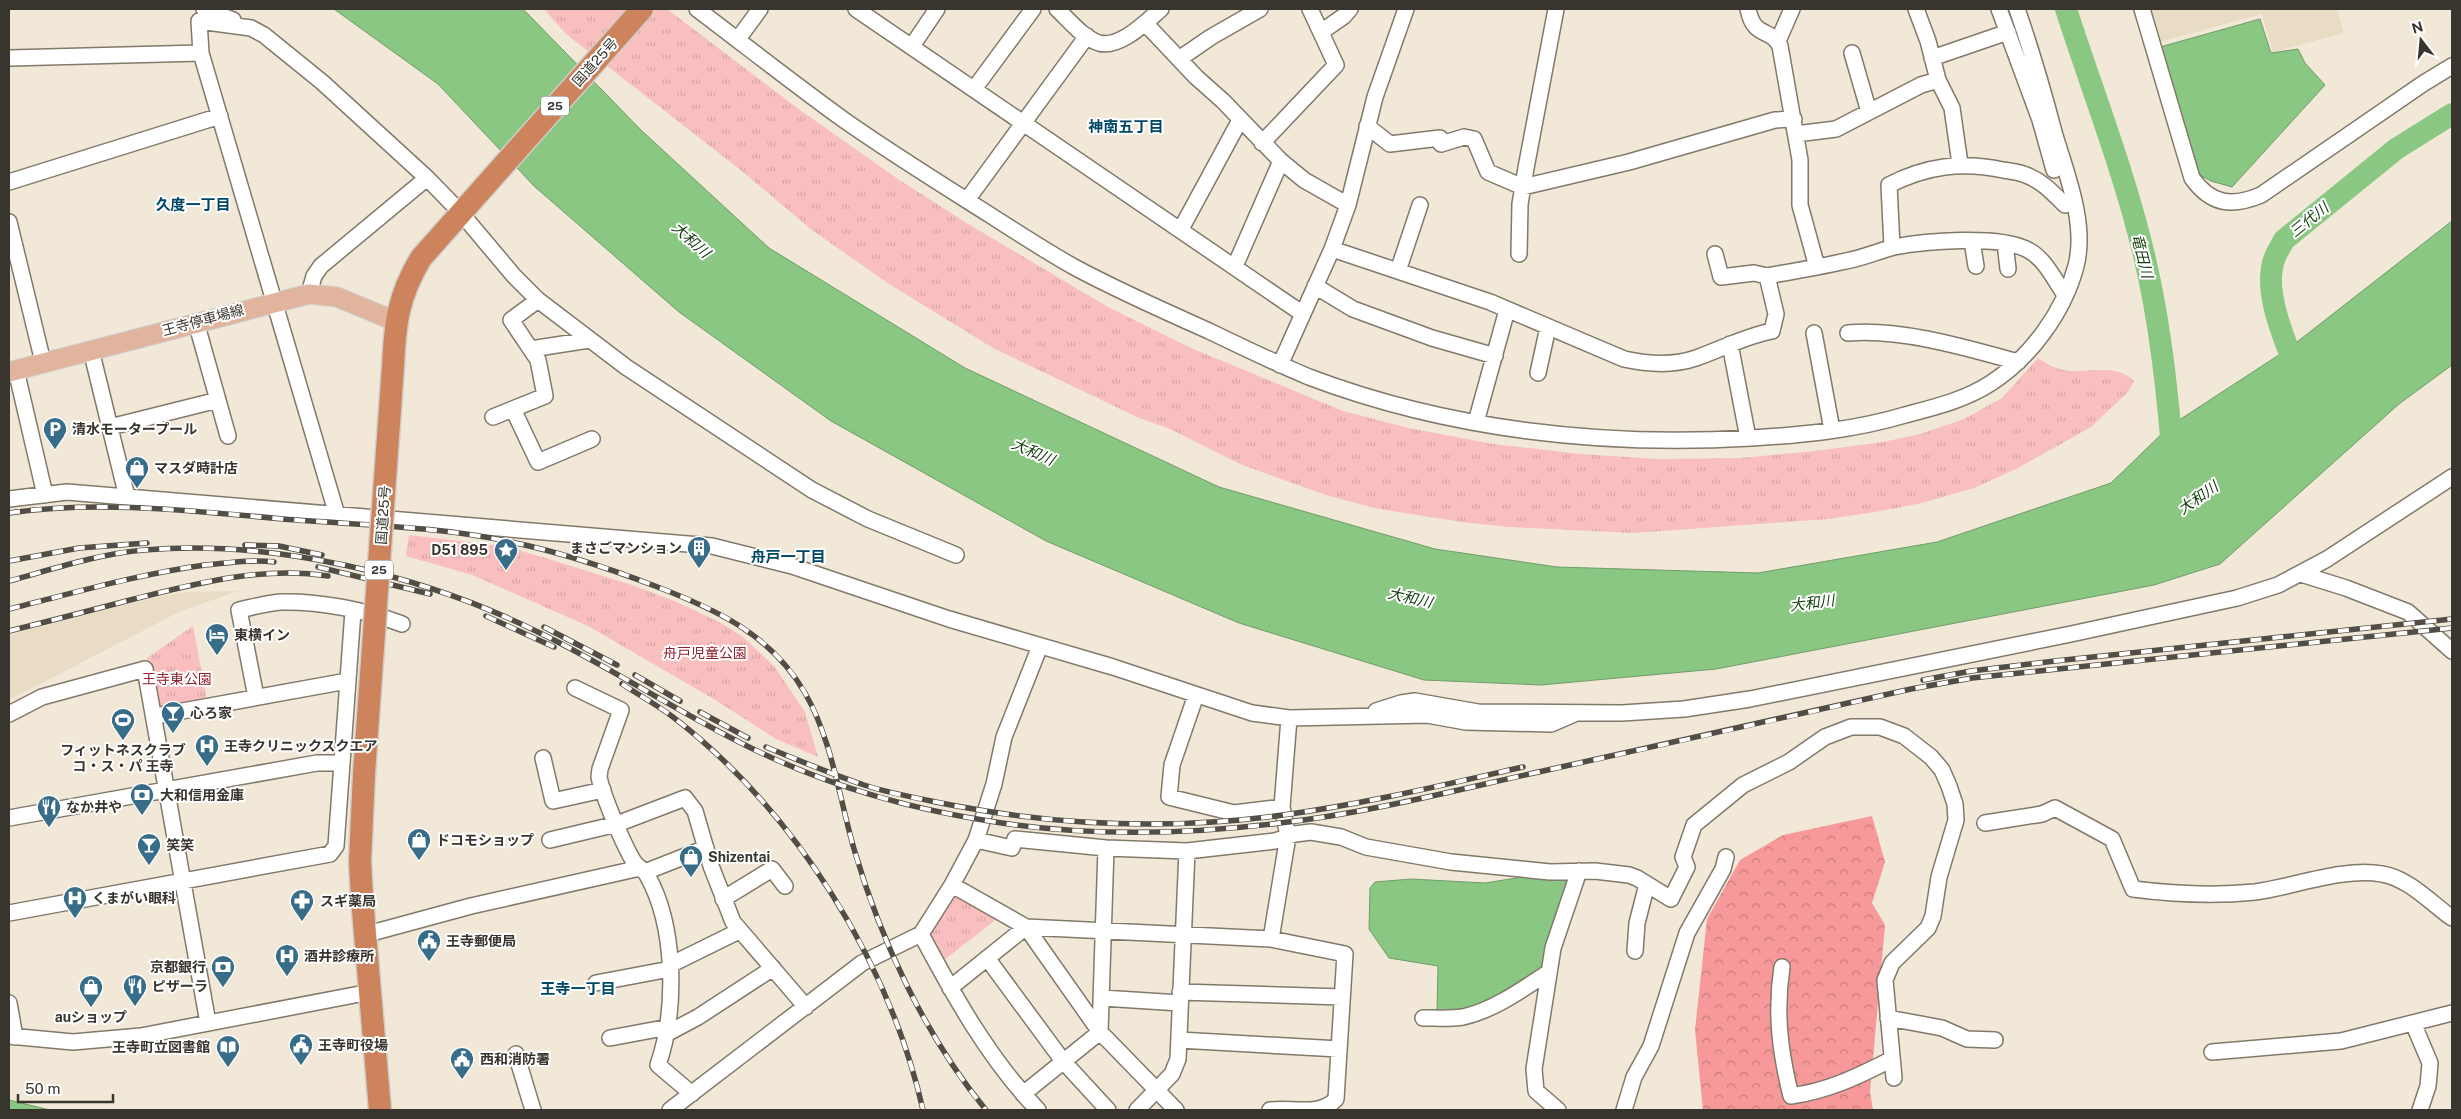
<svg xmlns="http://www.w3.org/2000/svg" width="2461" height="1119" viewBox="0 0 2461 1119" font-family="'Public Sans','Noto Sans JP',sans-serif">
  <defs>
    <pattern id="forest-crowns" width="20" height="18" patternUnits="userSpaceOnUse" patternTransform="scale(1.25)"><rect width="20" height="18" fill="#f7989a"/><path d="M2 6a3 3 0 1 1 6 0M12 15a3 3 0 1 1 6 0" fill="none" stroke="#c97d7e"/></pattern>
    <pattern id="park-tufts" width="24" height="20" patternUnits="userSpaceOnUse" patternTransform="scale(1.25)"><rect width="24" height="20" fill="#f9bfbe"/><path d="M3 7l-1-3M5 7V3M7 7l1-3M15 17l-1-3M17 17v-4M19 17l1-3" fill="none" stroke="#d6a5a4"/></pattern>
  </defs>
  <rect width="100%" height="100%" fill="#f2e8d8"/>
  <!-- built -->
  <path fill="#e8dcc5" d="M 2150,9 L 2337,9 L 2344,33 L 2273,52 L 2262,14 L 2160,42 Z
    M 238,591 L 181,611 L 9,700 L 9,635 L 157,597 L 186,592 Z"/>
  <!-- forest -->
  <path fill="url(#forest-crowns)" d="M 1872,816 L 1885,862 L 1872,903 L 1885,925 L 1870,1092 L 1873,1110 L 1703,1110 L 1695,1030 L 1707,919 L 1740,860 L 1783,835 Z"/>
  <!-- park -->
  <path fill="url(#park-tufts)" d="M 544,9 L 667,9 L 800,110 L 898,179 L 965,222 L 1108,307 L 1191,348 L 1343,411 L 1409,428 L 1493,444 L 1580,454 L 1658,459 L 1741,458 L 1823,450 L 1883,442 L 1920,434 L 1964,419 L 2002,398 L 2038,358 C 2044,362 2052,367 2059,369 C 2084,376 2114,361 2134,381 L 2128,392 L 2091,427 L 2018,468 L 1974,488 L 1922,503 L 1875,512 L 1828,519 L 1633,533 L 1509,527 L 1461,522 L 1374,508 L 1326,495 L 1242,465 L 1168,428 L 1139,418 L 993,348 L 889,284 L 812,230 L 738,168 L 566,34 Z
    M 409,535 L 502,546 L 539,556 L 632,585 L 677,602 L 721,623 L 742,636 L 774,666 L 805,712 L 818,757 L 776,739 L 712,698 L 588,626 L 472,575 L 406,556 Z
    M 193,626 L 207,700 L 163,707 L 156,704 L 147,658 Z
    M 961,896 L 998,918 L 943,961 L 928,937 L 951,898 Z"/>
  <!-- water -->
  <path fill="#89c782" stroke="#719b69" d="M 334,9 L 523,9 L 642,131 L 769,248 L 965,368 L 1219,487 L 1435,549 L 1557,567 L 1758,573 L 1937,542 L 2111,483 L 2170,426 L 2288,349 L 2452,221 L 2452,365 L 2399,404 L 2220,564 L 2154,585 L 1716,669 L 1541,685 L 1424,680 L 1239,623 L 1046,541 L 831,421 L 679,312 L 534,186 L 438,84 Z
    M 2260,19 L 2271,53 L 2298,49 L 2305,63 L 2325,85 L 2232,187 L 2211,181 L 2196,173 L 2160,47 Z
    M 1529,876 L 1569,876 L 1571,880 L 1544,969 L 1503,995 L 1462,1012 L 1437,1011 L 1438,966 L 1389,958 L 1369,929 L 1370,888 L 1375,882 L 1411,879 L 1485,883 Z
    M 9,1100 L 50,1110 L 9,1110 Z"/>
  <g fill="none" stroke-linecap="round" stroke-linejoin="round">
    <!-- river -->
    <path stroke="#89c782" stroke-width="22" d="M 2066,9 C 2092,90 2124,171 2144,255 C 2160,321 2167,390 2173,458
      M 2299,377 C 2287,344 2261,292 2275,257 C 2277,252 2281,246 2284,240 L 2396,149 L 2452,114"/>
    <!-- minor casing -->
    <g stroke="#81796a" stroke-width="18">
      <path id="minor" d="M 204,9 L 233,20
        M 697,9 C 746,46 794,84 844,120 C 891,153 941,184 990,215 C 1018,233 1047,252 1076,268 C 1119,291 1164,311 1209,331 C 1242,347 1275,363 1309,377 C 1449,430 1603,447 1751,438 C 1803,435 1855,430 1905,415 C 1935,407 1965,400 1991,383 C 2030,358 2064,312 2076,266 C 2087,223 2066,173 2054,132 C 2043,90 2031,49 2017,9
        M 856,9 L 1303,314
        M 1057,9 C 1069,20 1083,38 1099,43 C 1120,49 1147,21 1161,9
        M 1748,9 C 1754,39 1770,27 1780,46 L 1800,160 L 1800,205 L 1817,267
        M 1916,9 L 1928,41 L 1938,80 L 1952,108 L 1960,164
        M 1999,9 L 2040,120 L 2054,170
        M 2142,9 L 2192,178 C 2211,205 2232,207 2261,195 L 2424,83 L 2452,66
        M 1145,23 L 1196,77 L 1223,101 L 1281,161 L 1304,180 L 1348,205
        M 1321,32 L 1344,16 L 1350,9
        M 738,39 L 760,9
        M 1778,41 L 1792,9
        M 912,46 L 937,9
        M 201,53 L 199,21 L 251,28 L 264,35 L 322,82 L 427,178 L 461,213 L 514,276 L 538,300 L 626,367 L 812,490 L 868,519 L 956,555
        M 1852,53 L 1869,112
        M 9,58 L 201,53 L 337,515
        M 1932,58 L 2008,32
        M 1179,59 L 1211,37 L 1260,9
        M 974,89 L 1033,9
        M 1367,126 L 1390,144 L 1440,138 L 1441,144 L 1464,137 L 1474,139 L 1488,172 L 1523,187 L 1629,162 L 1775,120 L 1794,119
        M 1796,134 L 1836,129 L 1921,85 L 1938,80
        M 1262,143 L 1336,65 L 1310,9
        M 9,182 L 220,116
        M 967,200 L 1087,36
        M 9,222 L 43,362
        M 1181,229 L 1240,120
        M 1972,241 L 1976,266
        M 2005,243 L 2008,269
        M 1892,247 L 1889,185 C 1926,166 1962,161 2003,170 C 2011,171 2019,172 2026,175 C 2042,181 2053,193 2065,205
        M 1332,249 L 1490,302 L 1624,359 C 1647,364 1673,366 1696,358 C 1722,349 1745,336 1772,331 L 1776,314 L 1767,276 C 1794,271 1820,267 1846,261 C 1863,258 1878,251 1894,247 C 1925,241 1998,235 2026,249 C 2044,257 2054,279 2065,295
        M 1519,254 L 1520,204 L 1526,168 L 1556,9
        M 1715,254 L 1721,277 L 1754,273 L 1767,276
        M 1235,266 L 1281,161
        M 1398,271 L 1420,205
        M 1315,286 L 1353,309 L 1432,338 L 1495,356
        M 309,294 L 314,276 L 321,266 L 427,178
        M 196,322 L 228,436
        M 1814,333 L 1832,430
        M 1848,333 C 1900,328 1967,348 2018,362
        M 1730,344 L 1748,438
        M 531,349 L 589,340
        M 91,350 L 127,497
        M 1280,365 L 1332,249 L 1348,205 L 1375,97 L 1406,9
        M 16,370 L 45,495
        M 1538,373 L 1548,327
        M 513,409 L 538,462 L 592,439
        M 493,417 L 545,396 L 538,360 L 511,320 L 538,300
        M 1476,422 L 1507,310
        M 110,427 L 218,400
        M 9,499 L 67,492 L 712,546 L 792,566 L 949,619 L 1113,667 L 1252,713 L 1289,718 L 1427,715 L 1466,722 L 1551,724 L 1574,714
        M 2301,574 L 2346,588 L 2408,612 L 2452,651
        M 575,688 L 621,710 L 600,769 L 599,777 C 603,796 623,844 634,862 C 637,867 644,869 647,875 C 676,926 677,1010 658,1065 L 692,1094
        M 1196,695 L 1172,765 L 1169,797 L 1234,813 L 1282,807
        M 256,697 L 239,610 C 253,607 267,603 281,602 C 320,601 365,610 402,624
        M 1376,711 L 1401,703 L 1415,701 L 1478,712 L 1622,713 L 1684,709 L 1750,699 L 2071,634 L 2237,598 L 2278,585 L 2327,559 L 2452,477
        M 9,714 L 42,697 L 145,669 L 208,1023
        M 155,716 L 347,681
        M 543,758 L 553,801 L 603,790
        M 9,818 L 317,763 L 340,763
        M 1985,823 L 2042,814 L 2055,808 L 2112,839 L 2133,889 C 2173,894 2215,896 2255,892 C 2293,887 2344,867 2382,874 C 2408,878 2431,903 2452,918
        M 550,840 L 617,824 L 685,798 L 695,811 L 711,866 L 733,922 L 806,1007
        M 976,840 L 1012,848 L 1015,839 L 1106,848 L 1187,851 L 1275,841 L 1295,834 L 1311,832 L 1341,837 L 1366,847 L 1451,862 L 1550,872 L 1595,871 L 1629,875 L 1637,878 L 1671,899 L 1687,867 L 1683,857 L 1694,825 L 1743,785 L 1789,762 L 1825,737 L 1851,727 L 1880,727 L 1904,736 L 1931,757 L 1942,770 L 1949,786 L 1955,804 L 1956,820 L 1939,877 L 1933,916 L 1928,928 L 1892,963 L 1885,980 L 1894,1078
        M 645,872 L 706,848
        M 952,885 L 1026,927 L 1271,939 L 1345,954 L 1336,1099 C 1320,1117 1292,1107 1270,1110
        M 723,899 L 772,869 L 785,886
        M 9,913 L 330,854 L 336,846 L 353,611
        M 921,934 C 954,996 989,1059 1038,1110
        M 364,935 L 471,906 L 640,868
        M 1271,939 L 1288,836 L 1282,807 L 1289,718
        M 1635,951 L 1637,923 L 1647,884
        M 987,958 L 1063,1061 L 1108,1110
        M 670,965 L 739,931
        M 1782,967 C 1775,1012 1780,1052 1791,1096 C 1828,1091 1859,1076 1892,1059
        M 596,983 L 670,969
        M 950,988 L 1026,927 L 1100,1032 L 1176,1110
        M 1180,992 L 1342,997
        M 1102,998 L 1180,1003
        M 9,1003 L 15,1037
        M 1423,1018 C 1436,1018 1450,1019 1463,1017 C 1494,1010 1523,989 1549,972
        M 1888,1018 L 1942,1028 L 1967,1039 L 1995,1040
        M 2413,1023 L 2430,1063 L 2428,1086 L 2420,1110
        M 668,1033 L 698,1017 L 773,968
        M 9,1036 L 73,1042 L 141,1036 L 370,992
        M 610,1038 L 669,1027
        M 1179,1040 L 1339,1049
        M 2212,1052 L 2341,1041 L 2452,1013
        M 516,1054 L 533,1110
        M 1023,1094 L 1100,1032 L 1106,848
        M 670,1110 L 862,963 L 921,934 L 952,885 L 976,840 L 994,784 L 1004,737 L 1040,646
        M 1137,1110 L 1172,1074 L 1178,1059 L 1187,851
        M 1558,1110 L 1536,1091 L 1534,1069 L 1553,948 L 1579,871
        M 1624,1110 L 1634,1077 L 1651,1046 L 1687,933 L 1723,869 L 1726,857"/>
    </g>
    <!-- major casing -->
    <g stroke="#cfcecd" stroke-width="21">
      <path id="major" d="M 9,372 L 309,294 L 337,297 L 395,321"/>
    </g>
    <!-- highway casing -->
    <g stroke="#cfcecd" stroke-width="25">
      <path id="highway" d="M 393,367 C 395,323 398,296 421,258 L 642,9
        M 364,774 L 360,861 L 362,898 L 380,1110"/>
    </g>
    <!-- minor -->
    <use href="#minor" stroke="#fff" stroke-width="15"/>
    <!-- major -->
    <use href="#major" stroke="#e1b59d" stroke-width="19"/>
    <!-- highway -->
    <use href="#highway" stroke="#cd845c" stroke-width="22"/>
    <!-- rail casing -->
    <g stroke="#524d45" stroke-width="5.5">
      <path id="rail" d="M 9,513 C 100,500 192,511 283,519 C 358,525 437,526 511,542 C 560,552 608,568 655,586 C 715,609 771,634 805,693 C 832,740 839,797 854,849 C 881,941 925,1036 986,1110
        M 245,545 L 279,546 L 322,555
        M 9,561 L 79,548 L 147,543
        M 318,567 L 430,594
        M 9,581 C 53,569 98,554 144,550 C 273,539 423,575 538,632 C 610,667 676,711 747,746 C 821,783 902,807 983,820 C 1081,837 1182,835 1280,823 C 1368,813 1456,790 1543,771 C 1666,744 1789,717 1911,689 L 1972,678 L 2452,628
        M 9,609 C 74,593 139,574 205,565 C 228,563 251,559 274,562
        M 486,616 L 554,647
        M 544,627 L 617,665
        M 9,631 C 50,621 92,610 134,599 C 198,583 262,566 328,576
        M 635,675 L 680,701
        M 1923,680 L 1971,671 L 2055,661 L 2452,619
        M 622,684 C 639,695 657,705 673,717 C 795,811 889,961 923,1110
        M 700,712 L 748,738
        M 766,747 C 798,760 831,774 864,785 C 892,794 922,799 951,805 C 1061,826 1172,830 1283,815 C 1364,804 1443,785 1523,767"/>
    </g>
    <!-- rail -->
    <use href="#rail" stroke="#fff" stroke-width="4" stroke-dasharray="11" stroke-linecap="butt"/>
    <!-- highway-bridge casing -->
    <g stroke="#cfcecd" stroke-width="25" stroke-linecap="butt">
      <path id="highway-bridge" d="M 364,774 L 393,367"/>
    </g>
    <!-- highway-bridge -->
    <use href="#highway-bridge" stroke="#cd845c" stroke-width="22"/>
  </g>
  <!-- icons -->
  <defs>
    <g id="parking-pin" transform="scale(1.25)"><path d="M0 17L-7.5 6A9.5 9.5 0 1 1 7.5 6Z" fill="#386d89" stroke="#fff"/><path d="M-3.5-5.5H1a3.5 3.5 0 0 1 0 7H-1V5.5H-3.5ZM-1-3.4V-.6H.8a1.4 1.4 0 0 0 0-2.8Z" fill="#fff"/></g>
    <g id="shop-pin" transform="scale(1.25)"><path d="M0 17L-7.5 6A9.5 9.5 0 1 1 7.5 6Z" fill="#386d89" stroke="#fff"/><path d="M-5-2.5h2.3a2.7 3.5 0 0 1 5.4 0H5L5.5 6h-11ZM-1.5-2.5h3a1.5 2.3 0 0 0-3 0Z" fill="#fff"/></g>
    <g id="building-pin" transform="scale(1.25)"><path d="M0 17L-7.5 6A9.5 9.5 0 1 1 7.5 6Z" fill="#386d89" stroke="#fff"/><path d="M-4-6H4V6H1V3H-1V6H-4ZM-2.5-4.3h1.7v1.8h-1.7ZM.8-4.3h1.7v1.8H.8ZM-2.5-1h1.7V.8h-1.7ZM.8-1h1.7V.8H.8Z" fill="#fff"/></g>
    <g id="sight-pin" transform="scale(1.25)"><path d="M0 17L-7.5 6A9.5 9.5 0 1 1 7.5 6Z" fill="#386d89" stroke="#fff"/><path d="M0-6L1.8-2.2L6-1.7L2.9 1.2L3.7 5.4L0 3.3L-3.7 5.4L-2.9 1.2L-6-1.7L-1.8-2.2Z" fill="#fff"/></g>
    <g id="hotel-pin" transform="scale(1.25)"><path d="M0 17L-7.5 6A9.5 9.5 0 1 1 7.5 6Z" fill="#386d89" stroke="#fff"/><path d="M-6-4.5h1.5V1H6V5H4.5V3h-9V5H-6ZM-4 0a1.8 1.8 0 1 1 3.6 0ZM.5 0V-2.5h3Q6-2.5 6 0Z" fill="#fff"/></g>
    <g id="bar-pin" transform="scale(1.25)"><path d="M0 17L-7.5 6A9.5 9.5 0 1 1 7.5 6Z" fill="#386d89" stroke="#fff"/><path d="M-6-5H6L.8 .8V4.5H3.5V6h-7V4.5H-.8V.8Z" fill="#fff"/></g>
    <g id="stadium-pin" transform="scale(1.25)"><path d="M0 17L-7.5 6A9.5 9.5 0 1 1 7.5 6Z" fill="#386d89" stroke="#fff"/><path d="M0-5a6.5 5 0 1 0 0 10a6.5 5 0 1 0 0-10ZM-3.5-1.8h7v3.6h-7Z" fill="#fff"/></g>
    <g id="hospital-pin" transform="scale(1.25)"><path d="M0 17L-7.5 6A9.5 9.5 0 1 1 7.5 6Z" fill="#386d89" stroke="#fff"/><path d="M-5-5h3v3.5h4V-5h3V5h-3V1.5h-4V5h-3Z" fill="#fff"/></g>
    <g id="bank-pin" transform="scale(1.25)"><path d="M0 17L-7.5 6A9.5 9.5 0 1 1 7.5 6Z" fill="#386d89" stroke="#fff"/><path d="M-6-4H6V4H-6ZM0-2.3a2.3 2.3 0 1 0 0 4.6a2.3 2.3 0 1 0 0-4.6Z" fill="#fff"/></g>
    <g id="restaurant-pin" transform="scale(1.25)"><path d="M0 17L-7.5 6A9.5 9.5 0 1 1 7.5 6Z" fill="#386d89" stroke="#fff"/><path d="M-5-6h1v4h1v-4h1v4h1v-4h1v5L-1.5 .5V6h-2V.5L-5-1ZM5-6V6H3V1.5H1.5Q1.5-4 5-6Z" fill="#fff"/></g>
    <g id="pharmacy-pin" transform="scale(1.25)"><path d="M0 17L-7.5 6A9.5 9.5 0 1 1 7.5 6Z" fill="#386d89" stroke="#fff"/><path d="M-2-6h4v4h4v4h-4v4h-4v-4h-4v-4h4Z" fill="#fff"/></g>
    <g id="civic-pin" transform="scale(1.25)"><path d="M0 17L-7.5 6A9.5 9.5 0 1 1 7.5 6Z" fill="#386d89" stroke="#fff"/><path d="M-.6-6.5H3V-4.5H.6V-3L4-1V1h2V6H-6V1h2V-1L-.6-3ZM-1.2 2.5V6h2.4V2.5Z" fill="#fff"/></g>
    <g id="library-pin" transform="scale(1.25)"><path d="M0 17L-7.5 6A9.5 9.5 0 1 1 7.5 6Z" fill="#386d89" stroke="#fff"/><path d="M-6-4Q-3-5.5-.7-3.5V5Q-3 3-6 4ZM6-4Q3-5.5 .7-3.5V5Q3 3 6 4Z" fill="#fff"/></g>
  </defs>
  <g fill-rule="evenodd">
    <use href="#parking-pin" x="55" y="429"/>
    <use href="#shop-pin" x="137" y="468"/>
    <use href="#building-pin" x="699" y="548"/>
    <use href="#sight-pin" x="506" y="550"/>
    <use href="#hotel-pin" x="217" y="635"/>
    <use href="#bar-pin" x="173" y="713"/>
    <use href="#stadium-pin" x="123" y="720"/>
    <use href="#hospital-pin" x="207" y="746"/>
    <use href="#bank-pin" x="142" y="795"/>
    <use href="#restaurant-pin" x="49" y="807"/>
    <use href="#shop-pin" x="419" y="840"/>
    <use href="#bar-pin" x="149" y="845"/>
    <use href="#shop-pin" x="691" y="857"/>
    <use href="#hospital-pin" x="75" y="898"/>
    <use href="#pharmacy-pin" x="302" y="901"/>
    <use href="#civic-pin" x="429" y="941"/>
    <use href="#hospital-pin" x="287" y="956"/>
    <use href="#bank-pin" x="223" y="967"/>
    <use href="#restaurant-pin" x="135" y="986"/>
    <use href="#shop-pin" x="91" y="987"/>
    <use href="#civic-pin" x="301" y="1045"/>
    <use href="#library-pin" x="228" y="1047"/>
    <use href="#civic-pin" x="462" y="1059"/>
  </g>
  <g text-anchor="middle" stroke-width="4" stroke-linejoin="round" paint-order="stroke">
    <!-- shield labels -->
    <g fill="#fff" stroke="#74716d" stroke-width="1">
      <rect x="541" y="96.5" width="28" height="19" rx="4"/>
      <rect x="365" y="560.5" width="28" height="19" rx="4"/>
    </g>
    <g font-size="12" font-weight="bold" fill="#38342e">
      <text x="555" y="110">25</text>
      <text x="379" y="574">25</text>
    </g>
    <!-- street labels -->
    <g font-size="14" fill="#38342e" stroke="#fff">
      <text transform="translate(595 62) rotate(-48)" y="5">国道25号</text>
      <text transform="translate(203 320) rotate(-15)" y="5">王寺停車場線</text>
      <text transform="translate(383 515) rotate(-86)" y="5">国道25号</text>
    </g>
    <!-- poi labels -->
    <g font-size="14" font-weight="bold" fill="#38342e" stroke="#fff" text-anchor="start">
      <text x="72" y="434">清水モータープール</text>
      <text x="154" y="473">マスダ時計店</text>
      <text x="682" y="553" text-anchor="end">まさごマンション</text>
      <text x="488" y="555" text-anchor="end">D51 895</text>
      <text x="234" y="640">東横イン</text>
      <text x="190" y="718">心ろ家</text>
      <text x="224" y="751">王寺クリニックスクエア</text>
      <text x="123" y="755" text-anchor="middle">フィットネスクラブ<tspan x="123" dy="16">コ・ス・パ 王寺</tspan></text>
      <text x="160" y="800">大和信用金庫</text>
      <text x="66" y="812">なか井や</text>
      <text x="436" y="845">ドコモショップ</text>
      <text x="166" y="850">笑笑</text>
      <text x="708" y="862">Shizentai</text>
      <text x="92" y="903">くまがい眼科</text>
      <text x="320" y="906">スギ薬局</text>
      <text x="446" y="946">王寺郵便局</text>
      <text x="304" y="961">酒井診療所</text>
      <text x="206" y="972" text-anchor="end">京都銀行</text>
      <text x="152" y="991">ピザーラ</text>
      <text x="91" y="1022" text-anchor="middle">auショップ</text>
      <text x="318" y="1050">王寺町役場</text>
      <text x="210" y="1052" text-anchor="end">王寺町立図書館</text>
      <text x="480" y="1064">西和消防署</text>
    </g>
    <!-- park labels -->
    <g font-size="14" fill="#8e202f" stroke="#fff">
      <text x="705" y="658">舟戸児童公園</text>
      <text x="177" y="684">王寺東公園</text>
    </g>
    <!-- neighbourhood labels -->
    <g font-size="15" font-weight="bold" fill="#004765" stroke="#fff">
      <text x="1126" y="132">神南五丁目</text>
      <text x="193" y="210">久度一丁目</text>
      <text x="788" y="562">舟戸一丁目</text>
      <text x="578" y="994">王寺一丁目</text>
    </g>
    <!-- water labels -->
    <g font-size="15" font-style="italic" fill="#143d0f" stroke="#fff">
      <text transform="translate(2309 220) rotate(-39)" y="5">三代川</text>
      <text transform="translate(691 240) rotate(42)" y="5">大和川</text>
      <text transform="translate(2142 256) rotate(76)" y="5">竜田川</text>
      <text transform="translate(1033 452) rotate(24)" y="5">大和川</text>
      <text transform="translate(2198 498) rotate(-35)" y="5">大和川</text>
      <text transform="translate(1410 598) rotate(13)" y="5">大和川</text>
      <text transform="translate(1812 603) rotate(-7)" y="5">大和川</text>
    </g>
  </g>
  <!-- border -->
  <rect width="2461" height="1119" fill="none" stroke="#38342e" stroke-width="20"/>
  <!-- north arrow -->
  <g transform="translate(2421 40) rotate(344)" stroke="#ffffff" stroke-width="4" paint-order="stroke">
  <path d="M0-4L9 19L0 12L-9 19Z" fill="#38342e"/>
  <text y="-8" font-size="14" font-weight="bold" text-anchor="middle" fill="#38342e">N</text>
  </g>
  <!-- scale -->
  <path d="M18 1094v8h95v-8" fill="none" stroke="#38342e" stroke-width="2.5"/>
  <text x="25" y="1094" font-size="15" fill="#38342e" stroke="#ffffff" stroke-width="4" paint-order="stroke">50 m</text>
</svg>
